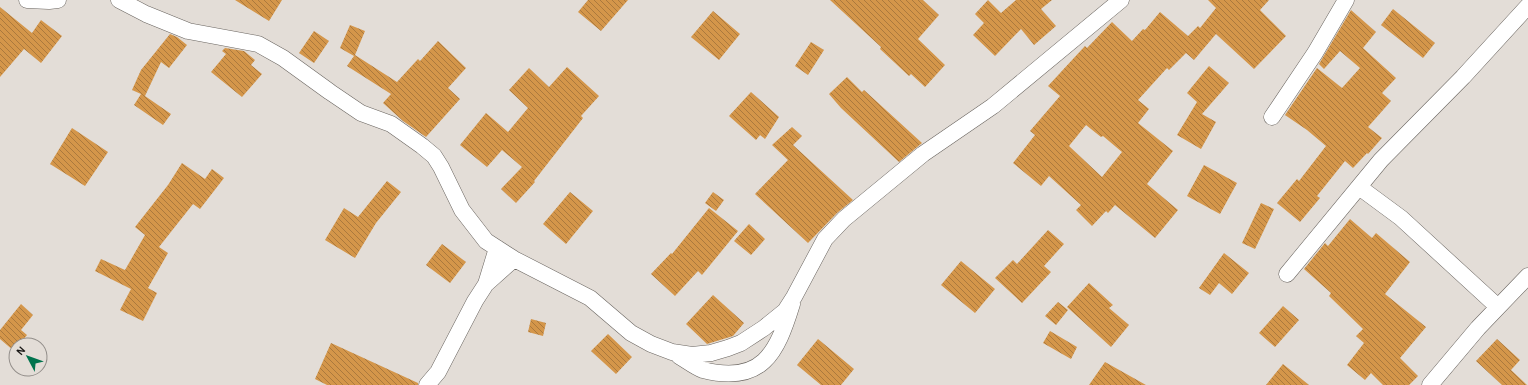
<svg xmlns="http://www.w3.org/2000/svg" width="1528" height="385" viewBox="0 0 1528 385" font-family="'Alegreya Sans',sans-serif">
  <defs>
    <pattern id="building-back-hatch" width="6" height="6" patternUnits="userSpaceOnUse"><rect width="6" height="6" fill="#d4964a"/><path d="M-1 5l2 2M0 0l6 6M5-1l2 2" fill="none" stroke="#ab793d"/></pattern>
  </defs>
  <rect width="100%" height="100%" fill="#e3ddd7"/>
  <!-- building -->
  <path fill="url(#building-back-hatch)" fill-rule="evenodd" d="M 235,0 L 282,0 L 269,21 Z
    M 588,0 L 628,0 L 601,31 L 578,12 Z
    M 830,0 L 923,0 L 939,15 L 918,39 L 945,65 L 925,87 L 911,74 L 909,76 L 880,49 L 881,47 Z
    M 988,0 L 1001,13 L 1016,0 L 1052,0 L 1041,9 L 1056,26 L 1034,45 L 1021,29 L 995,56 L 973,35 L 984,23 L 975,14 Z
    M 1208,0 L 1269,0 L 1260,10 L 1286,36 L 1254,69 L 1216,34 L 1194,60 L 1186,53 L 1169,70 L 1167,68 L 1138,100 L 1149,109 L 1138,123 L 1173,151 L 1147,184 L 1178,210 L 1155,238 L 1115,205 L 1108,213 L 1106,211 L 1092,226 L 1076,210 L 1081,205 L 1049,176 L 1041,186 L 1013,163 L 1035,135 L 1030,131 L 1060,96 L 1048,86 L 1085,46 L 1087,48 L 1112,22 L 1132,41 L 1143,29 L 1145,30 L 1160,12 L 1188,36 L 1198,26 L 1200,28 L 1216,8 ZM 1086,125 L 1101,137 L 1103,136 L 1122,152 L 1102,177 L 1069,146 Z
    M 0,7 L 32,33 L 41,20 L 62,36 L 41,63 L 24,49 L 0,77 Z
    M 1393,9 L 1435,43 L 1423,58 L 1381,25 Z
    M 1351,10 L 1376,32 L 1363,48 L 1396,78 L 1382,93 L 1391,101 L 1368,127 L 1382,138 L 1368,154 L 1367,153 L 1353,168 L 1345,161 L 1317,196 L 1320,198 L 1300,222 L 1277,203 L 1297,179 L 1299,181 L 1326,146 L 1307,130 L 1285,115 L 1317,68 L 1342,88 L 1360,68 L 1340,51 L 1324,69 L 1319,64 Z
    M 713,11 L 740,34 L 719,60 L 691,37 Z
    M 350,25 L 365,31 L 355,55 L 397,82 L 418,59 L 420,61 L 438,41 L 466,68 L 448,88 L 460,99 L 426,137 L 403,121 L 383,103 L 391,94 L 347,66 L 354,56 L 340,48 Z
    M 314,31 L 329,41 L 314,63 L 299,53 Z
    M 170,34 L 177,37 L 187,45 L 169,68 L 161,62 L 145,96 L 171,114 L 163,125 L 134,105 L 141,94 L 132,90 L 141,70 Z
    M 811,42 L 824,50 L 808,75 L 795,66 Z
    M 225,48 L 244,51 L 255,60 L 251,65 L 262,74 L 242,97 L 211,72 L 226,54 L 222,51 Z
    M 1209,66 L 1229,83 L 1202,114 L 1216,122 L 1201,149 L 1177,135 L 1197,102 L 1187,93 Z
    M 567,67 L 599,96 L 581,116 L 583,118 L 534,181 L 535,182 L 516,203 L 501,189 L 522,167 L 502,150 L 487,167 L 460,145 L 486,113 L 508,132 L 528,108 L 509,90 L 529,68 L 549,87 Z
    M 847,77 L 862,92 L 864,90 L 922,143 L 899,162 L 841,108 L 829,94 Z
    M 751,92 L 779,117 L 765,139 L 760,135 L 756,140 L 729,116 Z
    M 792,127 L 802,136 L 793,145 L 853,200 L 837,213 L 808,243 L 755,194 L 788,160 L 772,145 Z
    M 72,128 L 108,152 L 85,186 L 50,164 Z
    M 182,163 L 205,179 L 212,169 L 224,178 L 200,209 L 193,204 L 159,247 L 168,253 L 148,288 L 157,293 L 143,321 L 120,310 L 131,289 L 95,271 L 101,259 L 125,270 L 145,235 L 135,227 L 168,185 Z
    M 1204,165 L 1237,183 L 1220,214 L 1187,196 Z
    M 387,181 L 401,192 L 376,223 L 355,258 L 325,240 L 344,208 L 358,217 Z
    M 570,192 L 593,211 L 566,244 L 543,224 Z
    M 713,192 L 724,200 L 716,211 L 705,203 Z
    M 1261,203 L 1274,209 L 1255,249 L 1242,243 Z
    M 709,208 L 738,231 L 702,275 L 698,271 L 675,296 L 651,274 L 671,253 L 672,254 Z
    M 1350,219 L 1372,238 L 1376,233 L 1410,262 L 1385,294 L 1426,327 L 1400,358 L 1418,376 L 1409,385 L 1383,385 L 1371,373 L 1365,380 L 1347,365 L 1364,343 L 1356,336 L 1363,329 L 1329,296 L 1331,293 L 1304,269 L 1325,243 L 1328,246 Z
    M 749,224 L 765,239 L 751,255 L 734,241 Z
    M 1048,230 L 1064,244 L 1044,266 L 1051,272 L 1022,303 L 995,278 L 1013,260 L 1017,264 Z
    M 442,244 L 466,262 L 450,283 L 426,265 Z
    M 1224,253 L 1249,273 L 1232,294 L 1219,283 L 1210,295 L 1199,288 Z
    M 961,261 L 995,289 L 975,313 L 941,285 Z
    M 1089,283 L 1113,305 L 1109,308 L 1129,325 L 1111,347 L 1067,307 Z
    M 713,295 L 744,323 L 733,336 L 707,344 L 686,324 Z
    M 1058,302 L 1068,310 L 1056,325 L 1045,316 Z
    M 21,304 L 33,315 L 21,330 L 27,335 L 19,345 L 16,345 L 16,349 L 14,351 L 0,339 L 0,330 Z
    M 1283,306 L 1299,320 L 1275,347 L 1259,333 Z
    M 531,319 L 546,323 L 543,336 L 528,332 Z
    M 1050,331 L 1077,347 L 1071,359 L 1043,343 Z
    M 608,334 L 632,357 L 616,374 L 591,351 Z
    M 818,339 L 854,369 L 841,385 L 821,385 L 797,365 Z
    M 1497,339 L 1520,360 L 1511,370 L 1527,385 L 1502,385 L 1476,361 Z
    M 331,343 L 418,383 L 418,385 L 327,385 L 315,379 Z
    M 1105,362 L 1146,385 L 1089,385 Z
    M 1283,364 L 1309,385 L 1266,385 Z"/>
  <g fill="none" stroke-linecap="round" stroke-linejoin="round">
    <!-- minor casing -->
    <g stroke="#6a6560" stroke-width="17">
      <path id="minor" d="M 27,0 L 49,1 L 58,0
        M 119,0 L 146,14 L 188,31 L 258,44 L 283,58 L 330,92 L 361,113 L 391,124 L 422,146 L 434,156 L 441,167 L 462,210 L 486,241 L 514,259 L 590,298 L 631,333 L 651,344 L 672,352 L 692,355 L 711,353 L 728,348 L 741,343 L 764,328 L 785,311 L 794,297 L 825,239 L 844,219 L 923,154 L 993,106 L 1121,0
        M 1272,117 L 1315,53 L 1346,0
        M 1359,187 L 1401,218 L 1498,307
        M 1287,274 L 1381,160 L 1463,77 L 1528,6
        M 486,284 L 497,248
        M 679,356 C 686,360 695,367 703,370 C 762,385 777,353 792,304
        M 427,385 L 438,372 L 475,301 L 486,284 L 514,259
        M 1430,385 L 1478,328 L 1528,276"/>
    </g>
    <!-- minor -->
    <use href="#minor" stroke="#fff" stroke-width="16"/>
  </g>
  <!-- north arrow -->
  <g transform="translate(28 357) rotate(311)"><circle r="19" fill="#e3ddd7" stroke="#938e8a"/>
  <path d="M0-3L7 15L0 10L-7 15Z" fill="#00734d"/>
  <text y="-6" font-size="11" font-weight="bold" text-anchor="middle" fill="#1a1816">N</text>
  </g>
</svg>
